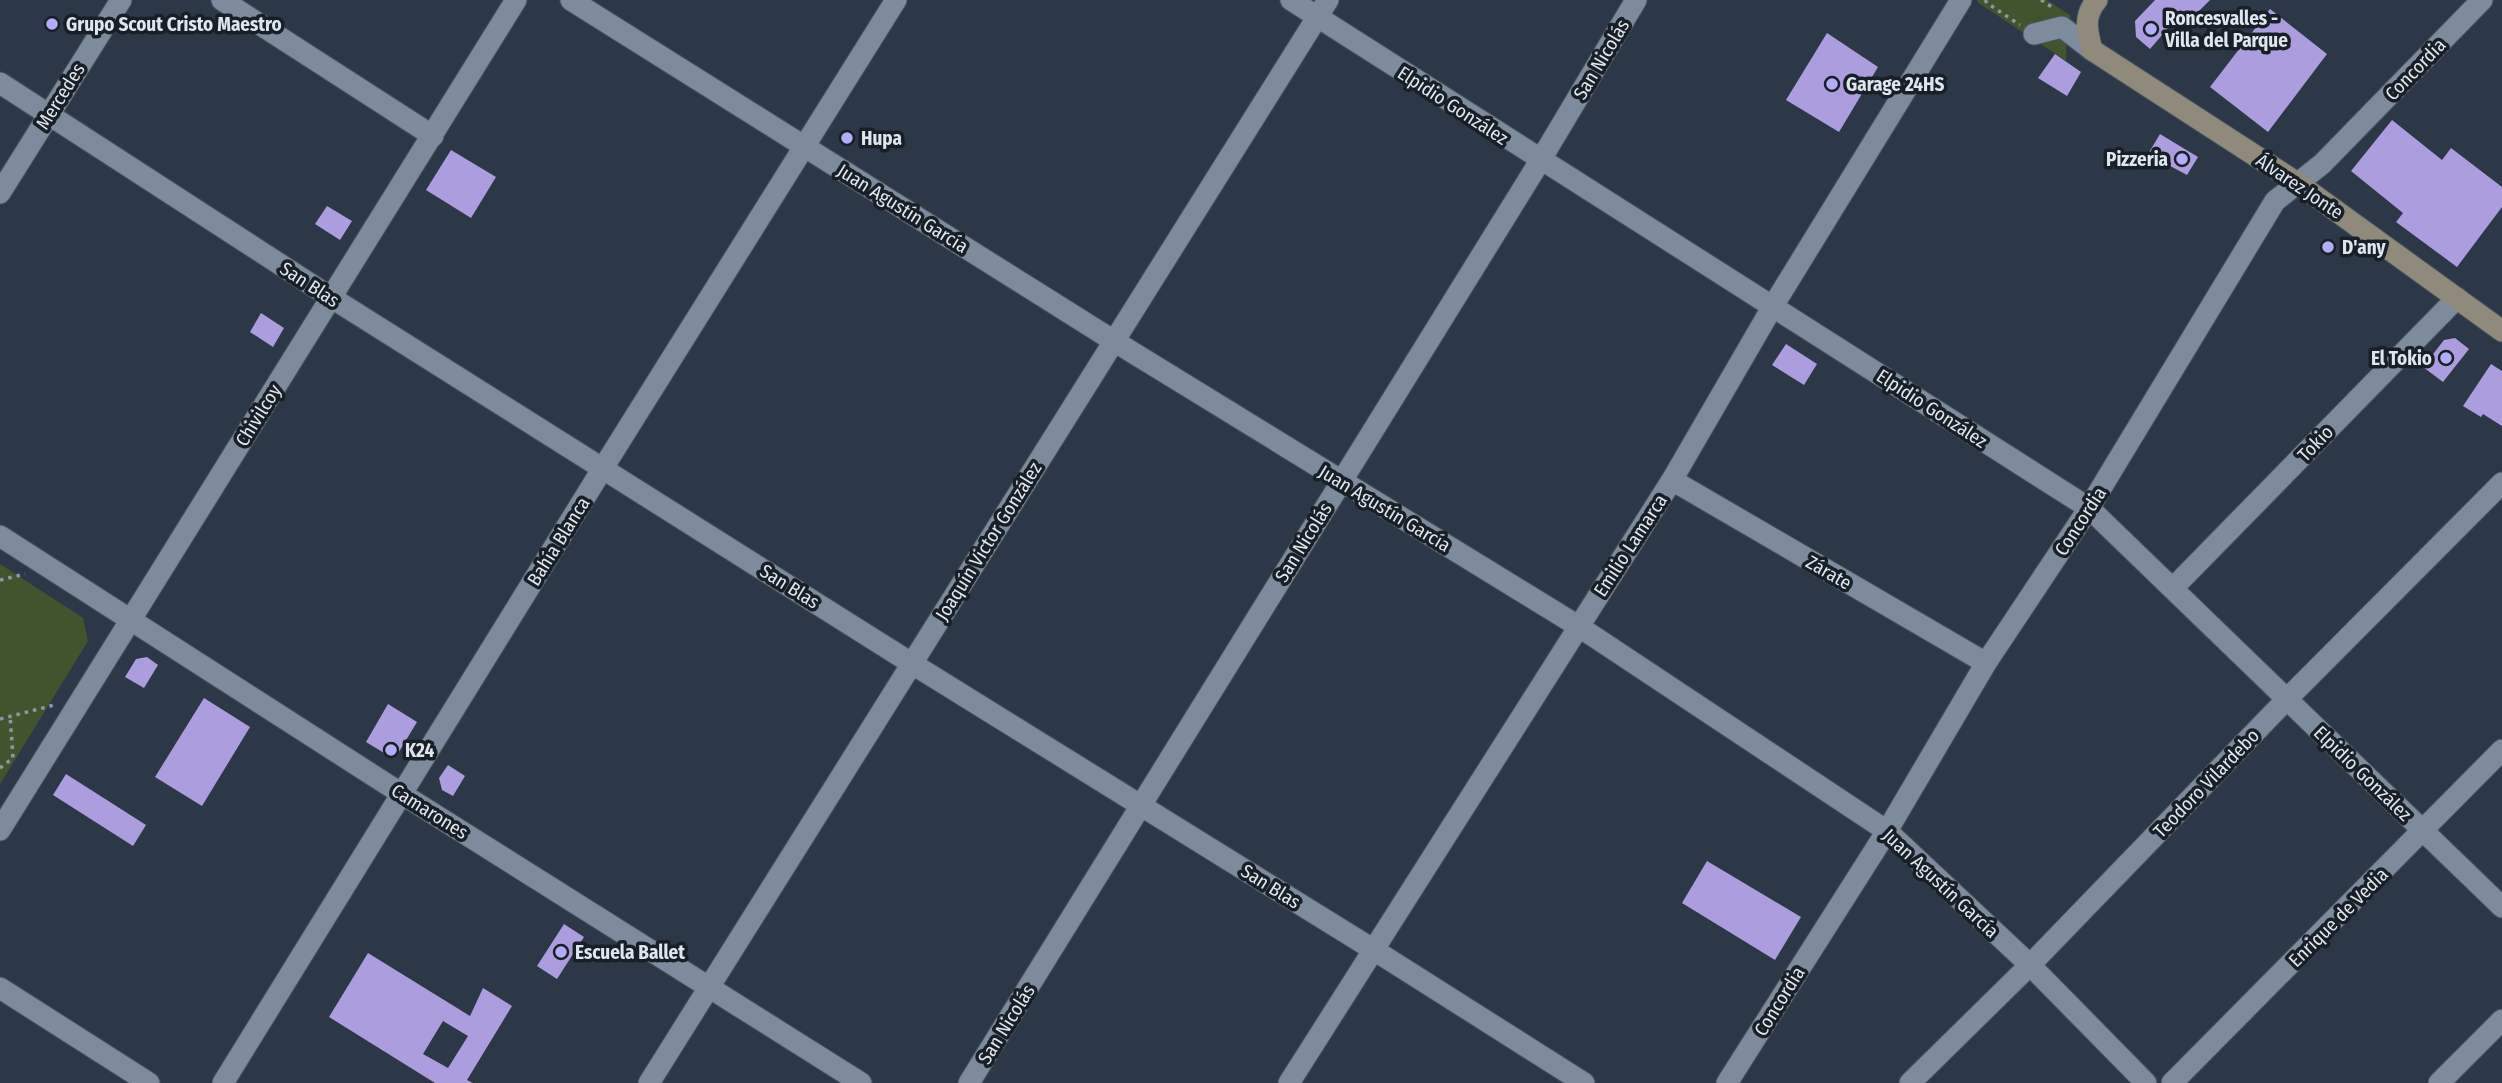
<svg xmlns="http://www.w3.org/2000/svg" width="2502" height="1083" viewBox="0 0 2502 1083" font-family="'Fira Sans Condensed',sans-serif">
  <rect width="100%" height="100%" fill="#2c3847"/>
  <!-- green -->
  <path fill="#42542d" d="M 1978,0 L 2047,0 L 2071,16 L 2067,25 L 2066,61 L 1977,2 Z
    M 0,564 L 83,618 L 88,641 L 0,784 Z"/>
  <!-- building -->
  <path fill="#ac9ddf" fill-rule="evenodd" d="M 2155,0 L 2210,0 L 2189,21 L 2181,13 L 2150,49 L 2136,37 L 2135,21 Z
    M 2270,9 L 2327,54 L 2268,132 L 2210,87 Z
    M 1827,33 L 1878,67 L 1839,132 L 1786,100 Z
    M 2055,54 L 2081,72 L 2067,96 L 2038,78 Z
    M 2392,120 L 2442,160 L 2451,148 L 2502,187 L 2502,207 L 2457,267 L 2396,222 L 2403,213 L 2351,171 Z
    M 2160,134 L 2198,157 L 2187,175 L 2148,154 Z
    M 451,150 L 496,177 L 471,218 L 426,190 Z
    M 327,206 L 352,221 L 340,240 L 315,224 Z
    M 261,313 L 284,328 L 273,347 L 250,332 Z
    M 2455,338 L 2469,349 L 2443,382 L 2423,367 L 2444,340 Z
    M 1786,344 L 1817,364 L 1804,385 L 1772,365 Z
    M 2491,364 L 2502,371 L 2502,426 L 2483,414 L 2481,417 L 2463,406 Z
    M 147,657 L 158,665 L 144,688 L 125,677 L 136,659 Z
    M 204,698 L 250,727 L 202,806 L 155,777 Z
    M 388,704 L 417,722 L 397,755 L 389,756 L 366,742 Z
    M 448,765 L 465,776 L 453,796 L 442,790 L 439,778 Z
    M 66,774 L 146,825 L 133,846 L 53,795 Z
    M 1707,861 L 1801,917 L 1775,960 L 1682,903 Z
    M 564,924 L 584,937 L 557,979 L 537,966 Z
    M 368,953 L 470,1016 L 483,988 L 512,1006 L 467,1080 L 473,1083 L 435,1083 L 329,1017 ZM 443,1021 L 468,1036 L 448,1068 L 423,1054 Z"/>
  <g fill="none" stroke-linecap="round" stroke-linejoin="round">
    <!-- street casing -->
    <g stroke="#49535f" stroke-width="23">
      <path id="street" d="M 222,0 L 433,136
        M 571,0 L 1114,341 L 1578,626 L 1887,831 L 2030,965 L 2146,1083
        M 1291,0 L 2089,508 L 2502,907
        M 2034,34 L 2062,27 L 2092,50
        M 0,83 L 332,298 L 911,663 L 1374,950 L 1584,1083
        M 0,193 L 121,0
        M 1672,480 L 1986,663
        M 0,536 L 402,794 L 861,1083
        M 2173,588 L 2457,298
        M 0,830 L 516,0
        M 0,988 L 149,1083
        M 223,1083 L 603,468 L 896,0
        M 649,1083 L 1328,0
        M 969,1083 L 1540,161 L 1636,0
        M 1289,1083 L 1672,480 L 1773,306 L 1961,0
        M 1727,1083 L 1887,831 L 1986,663 L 2089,508 L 2275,201 L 2322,164 L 2482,0
        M 1910,1083 L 2030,965 L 2287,699 L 2502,483
        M 2172,1083 L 2502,750
        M 2439,1083 L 2502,1020"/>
    </g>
    <!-- secondary casing -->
    <g stroke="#49535f" stroke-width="23">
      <path id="secondary" d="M 2097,0 C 2083,16 2087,31 2092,50 L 2299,184 L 2502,331"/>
    </g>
    <!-- path -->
    <path stroke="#8d97a3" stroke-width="3.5" stroke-dasharray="3.5 5" stroke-linecap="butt" d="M 1985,0 L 1987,3 L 2020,25
      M 2041,0 L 2055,9
      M 0,580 L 25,574
      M 0,719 L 54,705
      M 0,768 L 13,758 L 10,715"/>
    <!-- street -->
    <use href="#street" stroke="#7d8b9d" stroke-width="21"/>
    <!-- secondary -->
    <use href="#secondary" stroke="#908a7d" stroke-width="21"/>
  </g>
  <!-- markers -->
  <g fill="#b3adf9" stroke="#191f26" stroke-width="2.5">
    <circle cx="52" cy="24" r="7"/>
    <circle cx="2151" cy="29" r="7"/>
    <circle cx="1832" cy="84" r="7"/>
    <circle cx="847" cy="138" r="7"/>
    <circle cx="2182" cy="159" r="7"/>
    <circle cx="2328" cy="247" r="7"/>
    <circle cx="2446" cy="358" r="7"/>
    <circle cx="391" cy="750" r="7"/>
    <circle cx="561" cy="952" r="7"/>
  </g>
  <g text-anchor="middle" stroke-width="7" stroke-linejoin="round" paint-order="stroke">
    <!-- poi labels -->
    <g font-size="19" font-weight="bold" fill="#dee6ef" stroke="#191f26" text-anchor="start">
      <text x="2165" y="25">Roncesvalles -<tspan x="2165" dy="22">Villa del Parque</tspan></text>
      <text x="66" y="31">Grupo Scout Cristo Maestro</text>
      <text x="1846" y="91">Garage 24HS</text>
      <text x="861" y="145">Hupa</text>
      <text x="2168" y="166" text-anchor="end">Pizzeria</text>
      <text x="2342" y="254">D'any</text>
      <text x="2432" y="365" text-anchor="end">El Tokio</text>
      <text x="405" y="757">K24</text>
      <text x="575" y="959">Escuela Ballet</text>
    </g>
    <!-- street labels -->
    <g font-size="19" fill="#dee6ef" stroke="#191f26">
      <text transform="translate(1601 59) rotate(-59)" y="7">San Nicolás</text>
      <text transform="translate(2415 69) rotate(-46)" y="7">Concordia</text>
      <text transform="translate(60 96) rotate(-58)" y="7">Mercedes</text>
      <text transform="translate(1453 105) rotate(33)" y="7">Elpidio González</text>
      <text transform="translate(2300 186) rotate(34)" y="7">Álvarez Jonte</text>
      <text transform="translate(903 208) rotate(32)" y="7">Juan Agustín García</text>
      <text transform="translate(310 284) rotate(33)" y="7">San Blas</text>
      <text transform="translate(1932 408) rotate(33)" y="7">Elpidio González</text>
      <text transform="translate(258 415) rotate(-58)" y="7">Chivilcoy</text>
      <text transform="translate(2315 443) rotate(-46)" y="7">Tokio</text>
      <text transform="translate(1385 508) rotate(31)" y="7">Juan Agustín García</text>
      <text transform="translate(2080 521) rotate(-57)" y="7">Concordia</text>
      <text transform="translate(558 541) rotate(-58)" y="7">Bahía Blanca</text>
      <text transform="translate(988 541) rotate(-58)" y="7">Joaquín Victor González</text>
      <text transform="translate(1303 542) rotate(-58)" y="7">San Nicolás</text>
      <text transform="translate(1630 545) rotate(-57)" y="7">Emilio Lamarca</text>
      <text transform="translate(1829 572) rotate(30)" y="7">Zárate</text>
      <text transform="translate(790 586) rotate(32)" y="7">San Blas</text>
      <text transform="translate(2363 773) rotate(44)" y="7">Elpidio González</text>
      <text transform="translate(2206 783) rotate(-46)" y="7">Teodoro Vilardebo</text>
      <text transform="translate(430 811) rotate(32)" y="7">Camarones</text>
      <text transform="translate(1941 883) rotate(43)" y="7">Juan Agustín García</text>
      <text transform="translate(1271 886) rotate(32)" y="7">San Blas</text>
      <text transform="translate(2338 917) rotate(-45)" y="7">Enrique de Vedia</text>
      <text transform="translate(1779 1001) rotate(-58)" y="7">Concordia</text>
      <text transform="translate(1006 1024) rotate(-58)" y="7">San Nicolás</text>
    </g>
  </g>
</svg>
